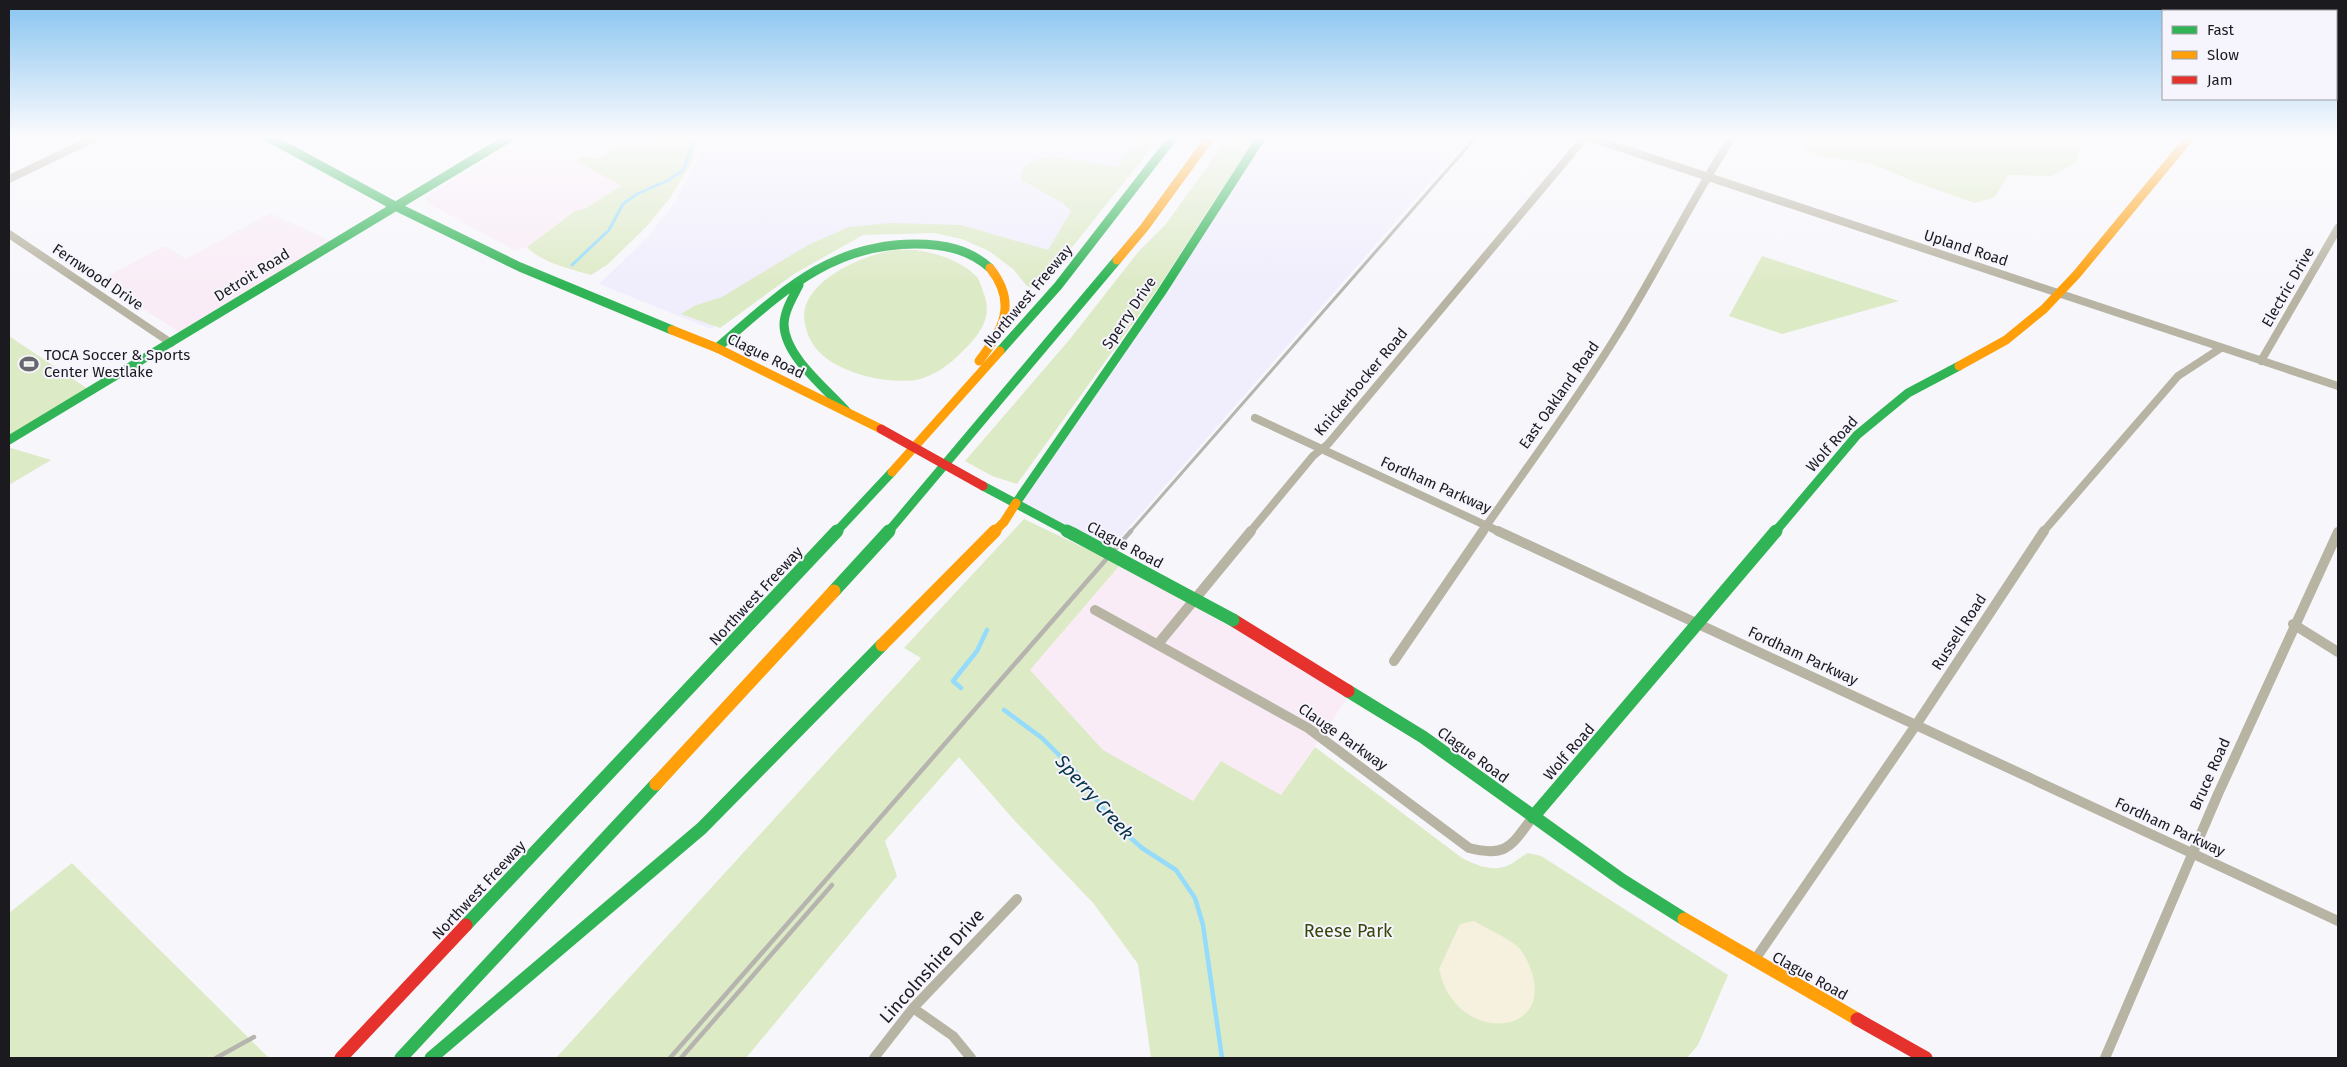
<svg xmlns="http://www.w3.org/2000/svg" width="2347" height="1067" viewBox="0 0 2347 1067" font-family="'Fira Sans',sans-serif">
  <rect width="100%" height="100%" fill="#f7f6fb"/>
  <!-- commercial -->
  <path fill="#f9ecf6" d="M 531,136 L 622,186 L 586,208 L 575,211 L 527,247 L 515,251 L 426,202 L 426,198 L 432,192 Z
    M 270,213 L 333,242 L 183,335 L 100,280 L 165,246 L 186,259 Z
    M 1120,565 L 1225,624 L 1348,697 L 1281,795 L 1222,762 L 1193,801 L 1103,750 L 1030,670 Z"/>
  <!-- built -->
  <path fill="#f0edfc" d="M 690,136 L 1143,136 L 1132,147 L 1047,263 L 974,234 L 872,229 L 782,270 L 711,329 L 599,284 L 647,238 L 675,202 L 699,157 L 699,140 Z
    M 1256,136 L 1470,136 L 1110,549 L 1021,502 Z"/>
  <!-- green -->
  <path fill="#ddeac6" d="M 669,136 C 681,136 687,137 695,146 L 693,161 L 670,198 L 646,227 L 607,265 L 591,275 C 573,270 540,262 527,247 L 575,211 L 586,208 L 621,186 L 576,160 L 585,156 L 598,159 L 622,144 L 647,143 Z
    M 1143,136 L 1161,136 L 1038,290 L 1027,286 L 1013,269 L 989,251 L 962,239 L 934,233 L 863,235 L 794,274 L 720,328 L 681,314 L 694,306 L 722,297 L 808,245 L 849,227 L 891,223 L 961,225 L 1048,250 L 1071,211 L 1063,203 L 1021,180 L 1023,168 L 1037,158 L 1056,157 L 1117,167 L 1128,151 Z
    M 1229,136 L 1256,136 L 1158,288 L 1017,484 L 992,476 L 965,461 L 1070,339 L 1139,251 L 1166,224 Z
    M 1807,136 L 2082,136 L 2083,142 L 2075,163 L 2052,176 L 2008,175 L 1995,197 L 1975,203 L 1918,183 L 1869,163 L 1826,157 L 1805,151 L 1805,137 Z
    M 915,250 C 937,253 962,261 977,277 C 980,281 982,289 984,294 C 987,301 988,313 985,320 C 981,332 972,342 963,351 C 950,364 935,376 916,380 C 893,383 866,378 845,369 C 824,359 810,348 805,324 C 796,284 859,257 889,251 C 897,249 907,250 915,250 Z
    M 1762,256 L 1899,301 L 1782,334 L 1729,316 Z
    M 9,336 L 91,391 L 9,440 Z
    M 11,448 L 51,460 L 9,485 L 9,449 Z
    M 1024,519 L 1120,565 L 1030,670 L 1103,750 L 1193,801 L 1221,761 L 1281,795 L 1315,747 L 1462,858 C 1478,866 1494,873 1511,864 C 1517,861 1522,856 1528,853 L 1541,856 L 1728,975 L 1698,1045 L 1687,1058 L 1151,1058 L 1138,964 L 1094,904 L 1014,820 L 959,757 L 885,841 L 897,876 L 746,1058 L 556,1058 L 921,658 L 904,648 Z
    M 72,863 L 269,1058 L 9,1058 L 9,913 Z"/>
  <!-- sand -->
  <path fill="#f6f0de" d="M 1474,921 C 1487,929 1505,936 1517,946 C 1524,952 1529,964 1532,973 C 1549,1029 1482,1039 1453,1000 C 1445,991 1442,980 1439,969 L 1460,924 Z"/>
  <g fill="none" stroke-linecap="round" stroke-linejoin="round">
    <!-- stream-far1 -->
    <path stroke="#95dbfc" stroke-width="3" d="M 572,265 L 609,230 L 623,204 L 637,194 L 669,180 L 683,170 L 697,136"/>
    <!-- stream -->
    <path stroke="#95dbfc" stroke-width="4.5" d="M 961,688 L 953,681 L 977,651 L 987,630
      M 1004,710 L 1042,738 L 1075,771 L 1115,824 L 1142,848 L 1176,870 L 1195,898 L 1203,925 L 1222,1058"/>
    <!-- street-far1 -->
    <path stroke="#b8b4a3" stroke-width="8" d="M 1585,136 L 2338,386
      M 9,179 L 99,136
      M 9,234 L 171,343
      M 2261,361 L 2338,228
      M 1255,418 L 1500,532
      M 1250,532 L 1313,456 L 1328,444 L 1586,136
      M 1482,532 C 1527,467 1575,403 1617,335 C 1658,270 1691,200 1733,136
      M 2043,532 L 2178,376 L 2221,348"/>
    <!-- street -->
    <path stroke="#b8b4a3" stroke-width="10" d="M 1498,531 L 2338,921
      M 1095,610 L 1308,728 L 1469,848 C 1508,858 1511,845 1533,817
      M 2293,624 L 2338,652
      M 1158,644 L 1251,531
      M 1394,661 L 1483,531
      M 1754,961 L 1916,725 L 2044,531
      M 913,1008 L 953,1036 L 971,1058
      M 874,1058 L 913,1008 L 1017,899
      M 2105,1058 L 2218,794 L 2338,532"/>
    <!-- fast-far1 -->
    <path stroke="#30b455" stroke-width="9" d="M 266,136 L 393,205 L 520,267 L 672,330
      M 799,285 C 793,297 784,311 784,325 C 785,357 827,389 847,412
      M 717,348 C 779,295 828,244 915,244 C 943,244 969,249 990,268
      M 1000,351 L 1058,286 L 1174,136
      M 9,440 L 512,136
      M 983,486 L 1069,532
      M 1016,503 L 1161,293 L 1262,136
      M 836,532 L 892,472
      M 888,532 L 1117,260
      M 1775,532 L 1857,435 L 1908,393 L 1959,366"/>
    <!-- fast -->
    <path stroke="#30b455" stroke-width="13" d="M 1067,531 L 1073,534
      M 834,591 L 889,531
      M 1348,691 L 1423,737 L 1622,880 L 1684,919
      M 1533,817 L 1776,531
      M 466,925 L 837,531
      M 401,1058 L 656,784
      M 431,1058 L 702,828 L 882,645"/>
    <!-- slow-far1 -->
    <path stroke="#ff9f0a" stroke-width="9" d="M 1117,260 L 1144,228 L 1211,136
      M 672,330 L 717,348 L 881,429
      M 979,361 C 1003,330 1018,303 990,268
      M 1959,366 L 2006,340 L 2044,309 L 2077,274 L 2191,136
      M 892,472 L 1000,351
      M 994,532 L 1004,522 L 1016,503"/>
    <!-- slow -->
    <path stroke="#ff9f0a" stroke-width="13" d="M 882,645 L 995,531
      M 656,784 L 834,591
      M 1684,919 L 1857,1019"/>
    <!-- jam -->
    <path stroke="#e5322d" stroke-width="13" d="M 1233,620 L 1348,691
      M 1857,1019 L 1926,1058
      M 341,1058 L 466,925"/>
    <!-- rail-far1 -->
    <path stroke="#b6b4af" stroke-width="3" d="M 1130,532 L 1477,136"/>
    <!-- rail -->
    <path stroke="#b6b4af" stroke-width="4.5" d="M 216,1058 L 254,1037
      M 670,1058 L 1131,531
      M 681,1058 L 832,885"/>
    <!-- fast-bridge -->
    <path stroke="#30b455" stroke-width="13" d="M 1073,534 L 1233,620"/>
    <!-- jam-bridge -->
    <path stroke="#e5322d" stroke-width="9" d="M 881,429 L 983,486"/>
  </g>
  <!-- sky -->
  <linearGradient id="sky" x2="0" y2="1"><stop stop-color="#87c4f0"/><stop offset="0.48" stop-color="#fbfbfd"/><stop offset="1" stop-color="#fbfbfd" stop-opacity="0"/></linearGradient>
  <rect width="2347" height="285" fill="url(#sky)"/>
  <!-- icons -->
  <defs>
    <g id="stadium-bare" transform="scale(1.5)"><path d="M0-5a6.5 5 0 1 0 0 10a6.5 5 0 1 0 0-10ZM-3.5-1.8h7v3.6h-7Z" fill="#68676c" stroke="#f6f4fd" stroke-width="2.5" paint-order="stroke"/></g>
  </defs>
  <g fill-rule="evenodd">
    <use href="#stadium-bare" x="29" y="364"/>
  </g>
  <g text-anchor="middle" stroke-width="4" stroke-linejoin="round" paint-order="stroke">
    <!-- street labels -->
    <g font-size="15" fill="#1b1a1f" stroke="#f6f4fd">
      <text transform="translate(1966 248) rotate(18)" y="5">Upland Road</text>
      <text transform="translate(252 275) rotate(-32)" y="5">Detroit Road</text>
      <text transform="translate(98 277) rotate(34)" y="5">Fernwood Drive</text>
      <text transform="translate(2288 287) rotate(-60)" y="5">Electric Drive</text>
      <text transform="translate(1028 296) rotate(-50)" y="5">Northwest Freeway</text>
      <text transform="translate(1129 313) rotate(-56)" y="5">Sperry Drive</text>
      <text transform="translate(766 356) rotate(26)" y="5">Clague Road</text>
      <text transform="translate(1361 382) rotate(-50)" y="5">Knickerbocker Road</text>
      <text transform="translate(1559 395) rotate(-55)" y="5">East Oakland Road</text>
      <text transform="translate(1832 444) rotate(-48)" y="5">Wolf Road</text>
      <text transform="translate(1436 485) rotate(24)" y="5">Fordham Parkway</text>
      <text transform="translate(1125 545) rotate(28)" y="5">Clague Road</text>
      <text transform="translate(756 596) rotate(-47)" y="5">Northwest Freeway</text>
      <text transform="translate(1959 632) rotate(-57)" y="5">Russell Road</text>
      <text transform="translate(1803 656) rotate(25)" y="5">Fordham Parkway</text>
      <text transform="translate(1343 737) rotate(35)" y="5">Clauge Parkway</text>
      <text transform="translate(1569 752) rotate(-49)" y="5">Wolf Road</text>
      <text transform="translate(1473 755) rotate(36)" y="5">Clague Road</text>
      <text transform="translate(2210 774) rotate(-66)" y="5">Bruce Road</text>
      <text transform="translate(2170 827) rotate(25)" y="5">Fordham Parkway</text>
      <text transform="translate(479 890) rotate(-47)" y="5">Northwest Freeway</text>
      <text transform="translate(1810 976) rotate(29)" y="5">Clague Road</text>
    </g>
    <!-- poi labels -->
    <g font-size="15" fill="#1b1a1f" stroke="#f6f4fd" text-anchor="start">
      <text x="44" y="360">TOCA Soccer &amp; Sports<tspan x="44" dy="17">Center Westlake</tspan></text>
    </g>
    <!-- near-park labels -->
    <g font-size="18" fill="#374709" stroke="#f6f4fd">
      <text x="1348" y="937">Reese Park</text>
    </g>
    <!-- near-street labels -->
    <g font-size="18" fill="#1b1a1f" stroke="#f6f4fd">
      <text transform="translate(932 966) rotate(-48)" y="6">Lincolnshire Drive</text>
    </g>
    <!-- near-water labels -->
    <g font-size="19" font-style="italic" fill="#053446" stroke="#f6f4fd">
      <text transform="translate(1095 797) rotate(48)" y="7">Sperry Creek</text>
    </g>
  </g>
  <!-- border -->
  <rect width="2347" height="1067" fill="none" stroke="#1b1a1f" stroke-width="20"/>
  <!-- legend -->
  <rect x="2162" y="10" width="175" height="90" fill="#f6f4fd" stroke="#9e9da4"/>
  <rect x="2172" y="26" width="25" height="8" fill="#30b455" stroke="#9e9da4"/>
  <text x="2207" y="35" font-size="15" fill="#1b1a1f">Fast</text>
  <rect x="2172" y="51" width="25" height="8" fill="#ff9f0a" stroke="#9e9da4"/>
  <text x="2207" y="60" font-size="15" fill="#1b1a1f">Slow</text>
  <rect x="2172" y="76" width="25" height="8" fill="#e5322d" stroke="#9e9da4"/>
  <text x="2207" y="85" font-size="15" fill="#1b1a1f">Jam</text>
</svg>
